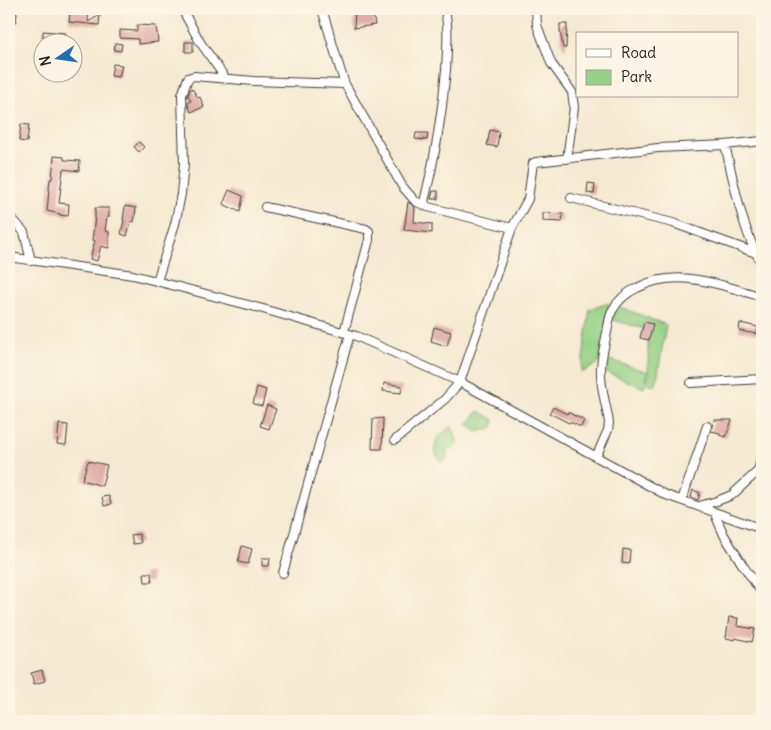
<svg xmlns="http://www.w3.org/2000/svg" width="771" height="730" viewBox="0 0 771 730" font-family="Delius,sans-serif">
  <rect width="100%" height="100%" fill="#fcf5e5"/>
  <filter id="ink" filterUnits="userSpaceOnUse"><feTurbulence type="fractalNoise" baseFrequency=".02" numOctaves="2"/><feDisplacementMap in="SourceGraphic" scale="10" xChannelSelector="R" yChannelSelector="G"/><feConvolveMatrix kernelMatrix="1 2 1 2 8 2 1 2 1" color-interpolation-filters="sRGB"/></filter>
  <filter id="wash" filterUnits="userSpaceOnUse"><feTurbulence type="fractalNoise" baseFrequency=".0096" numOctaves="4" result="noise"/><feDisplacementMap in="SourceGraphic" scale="20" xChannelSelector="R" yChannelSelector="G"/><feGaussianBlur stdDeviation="1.12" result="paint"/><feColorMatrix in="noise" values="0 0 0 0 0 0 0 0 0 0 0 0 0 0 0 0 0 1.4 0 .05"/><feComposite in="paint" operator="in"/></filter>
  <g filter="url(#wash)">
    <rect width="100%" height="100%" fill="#f5ead1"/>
    <!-- green -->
    <path fill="#96d286" stroke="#597751" d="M 609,303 L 599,363 L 581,373 L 590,309 Z
      M 615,305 L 666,325 L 656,385 L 648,384 L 648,330 L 610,319 Z
      M 610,360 L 648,372 L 644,388 L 603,371 Z
      M 479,411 L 494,420 L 493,427 L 479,432 L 467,424 Z
      M 452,426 L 458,443 L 453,449 L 446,449 L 448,458 L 441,462 C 428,445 437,436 452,426 Z"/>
    <g id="blocks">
      <!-- building -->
      <path fill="#dfaca7" d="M 70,9 L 89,9 L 88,22 L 100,15 L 99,25 L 69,22 Z
        M 355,9 L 372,9 L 375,25 L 354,28 Z
        M 9,12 L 17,13 L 16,22 L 9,21 Z
        M 560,24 L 567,24 L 566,48 L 563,48 L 560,31 Z
        M 137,25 L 156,26 L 158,42 L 138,44 L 138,39 L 120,38 L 120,30 L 137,31 Z
        M 43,31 L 66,33 L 64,41 L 43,38 Z
        M 185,42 L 193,42 L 193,52 L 185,52 Z
        M 115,43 L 122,44 L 121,51 L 114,50 Z
        M 113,64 L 122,65 L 119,77 L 111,76 Z
        M 192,88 L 198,98 L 200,97 L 204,107 L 191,112 L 188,105 L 188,103 L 191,101 L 188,96 L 190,90 Z
        M 21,124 L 29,125 L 27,142 L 19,141 Z
        M 490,130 L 499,132 L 497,147 L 487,145 Z
        M 416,133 L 428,133 L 427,140 L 415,139 Z
        M 139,142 L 144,147 L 139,152 L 134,147 Z
        M 54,156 L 64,157 L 64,160 L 80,161 L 79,171 L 63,169 L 59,203 L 69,204 L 68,216 L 60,215 L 60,214 L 47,211 L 50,179 L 52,179 Z
        M 588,183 L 595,184 L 594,194 L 587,193 Z
        M 229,190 L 243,196 L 240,212 L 223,204 Z
        M 433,191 L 438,191 L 438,199 L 431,199 Z
        M 408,202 L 415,207 L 414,222 L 432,224 L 432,233 L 404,230 Z
        M 125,206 L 136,208 L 134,222 L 131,221 L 127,236 L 121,234 L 124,220 L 123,220 Z
        M 95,208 L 109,208 L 109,217 L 107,217 L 105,231 L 109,232 L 109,248 L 101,246 L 97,261 L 90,259 L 95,240 L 92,240 L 95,217 Z
        M 543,213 L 563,214 L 562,222 L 543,221 Z
        M 644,322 L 653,324 L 649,340 L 640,338 Z
        M 740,323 L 758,327 L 757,334 L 739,331 Z
        M 434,327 L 451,332 L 447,346 L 431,341 Z
        M 384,383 L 402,386 L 401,393 L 383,391 Z
        M 257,387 L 266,390 L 262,406 L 253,404 Z
        M 267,405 L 276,409 L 269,429 L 260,426 Z
        M 553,407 L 567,414 L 568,412 L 573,415 L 584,420 L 581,427 L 570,422 L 569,423 L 549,413 Z
        M 383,418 L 382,449 L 372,449 L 373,419 Z
        M 714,420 L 732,420 L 726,437 L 719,435 L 720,433 L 711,431 Z
        M 59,424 L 68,425 L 66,445 L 57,444 Z
        M 88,461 L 107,465 L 102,486 L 82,480 Z
        M 693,490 L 700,493 L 698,500 L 691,497 Z
        M 109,496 L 111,504 L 104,506 L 102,497 Z
        M 139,534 L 141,543 L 133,544 L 131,535 Z
        M 242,546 L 252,549 L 248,564 L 238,562 Z
        M 623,549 L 630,550 L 629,564 L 622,563 Z
        M 262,558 L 270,558 L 269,566 L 262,566 Z
        M 144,573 L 151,573 L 152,582 L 145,582 Z
        M 729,617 L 738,618 L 737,626 L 755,629 L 752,642 L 735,638 L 735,640 L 726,638 Z
        M 42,670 L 45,681 L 34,684 L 31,673 Z"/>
    </g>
  </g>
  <g filter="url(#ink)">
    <use href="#blocks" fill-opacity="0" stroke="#3d3b37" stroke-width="1"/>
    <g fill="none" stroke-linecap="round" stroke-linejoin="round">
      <!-- street casing -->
      <g stroke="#3d3b37" stroke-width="10">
        <path id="street" d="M 182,9 L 200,42 L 226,79
          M 322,9 L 340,69 L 345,84 L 402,186 L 415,201 L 428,207 L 512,228
          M 536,9 L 537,25 L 551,63 L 572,92 L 574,107 L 567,159
          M 725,145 C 734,182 742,231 762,264
          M 571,198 L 673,223 L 756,253
          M 426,205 L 424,202 C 435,159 442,114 446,70 C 447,49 449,29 445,9
          M 265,207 L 366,229 L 369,231 L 369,240 L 344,332
          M 9,215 L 24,232 L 31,261
          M 9,257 L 133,275 L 263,309 L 356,336 L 460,382 L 666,495 L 762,529
          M 157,281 L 175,224 L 181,194 L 184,164 L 182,95 L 188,78 L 194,76 L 254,81 L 345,84
          M 691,383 L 762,379
          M 395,440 L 445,399 L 460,382 L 512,228 L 528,199 L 533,163 L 536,162 L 658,148 L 725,145 L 762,141
          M 596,457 L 608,430 L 609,423 C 607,407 601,391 601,374 C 600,362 604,349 606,337 C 608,329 609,318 612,311 C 618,300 626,293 637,288 C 677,267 722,285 762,297
          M 682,500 L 707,426
          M 699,506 L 717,501 L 732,495 L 758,471 L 762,456
          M 714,512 L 724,535 L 742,564 L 762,593
          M 283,573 L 350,334"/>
      </g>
      <!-- street -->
      <use href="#street" stroke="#fff" stroke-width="8"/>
    </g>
  </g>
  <!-- margin -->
  <rect width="771" height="730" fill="none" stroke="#fcf5e5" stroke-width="30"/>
  <!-- legend -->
  <rect x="576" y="32" width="162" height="65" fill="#fcf5e5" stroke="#a29e95"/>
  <rect x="586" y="49" width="25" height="8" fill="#ffffff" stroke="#a29e95"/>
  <text x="621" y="58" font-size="15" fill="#1c1c1c">Road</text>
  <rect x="586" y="70" width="25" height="15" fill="#96d286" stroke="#a29e95"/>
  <text x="621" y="82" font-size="15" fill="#1c1c1c">Park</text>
  <!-- north arrow -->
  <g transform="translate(58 58) rotate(257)"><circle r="24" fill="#fcf5e5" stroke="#a29e95"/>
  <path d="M0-4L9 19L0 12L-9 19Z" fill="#1f6fb2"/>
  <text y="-8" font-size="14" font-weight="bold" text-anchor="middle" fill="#1c1c1c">N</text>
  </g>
</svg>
